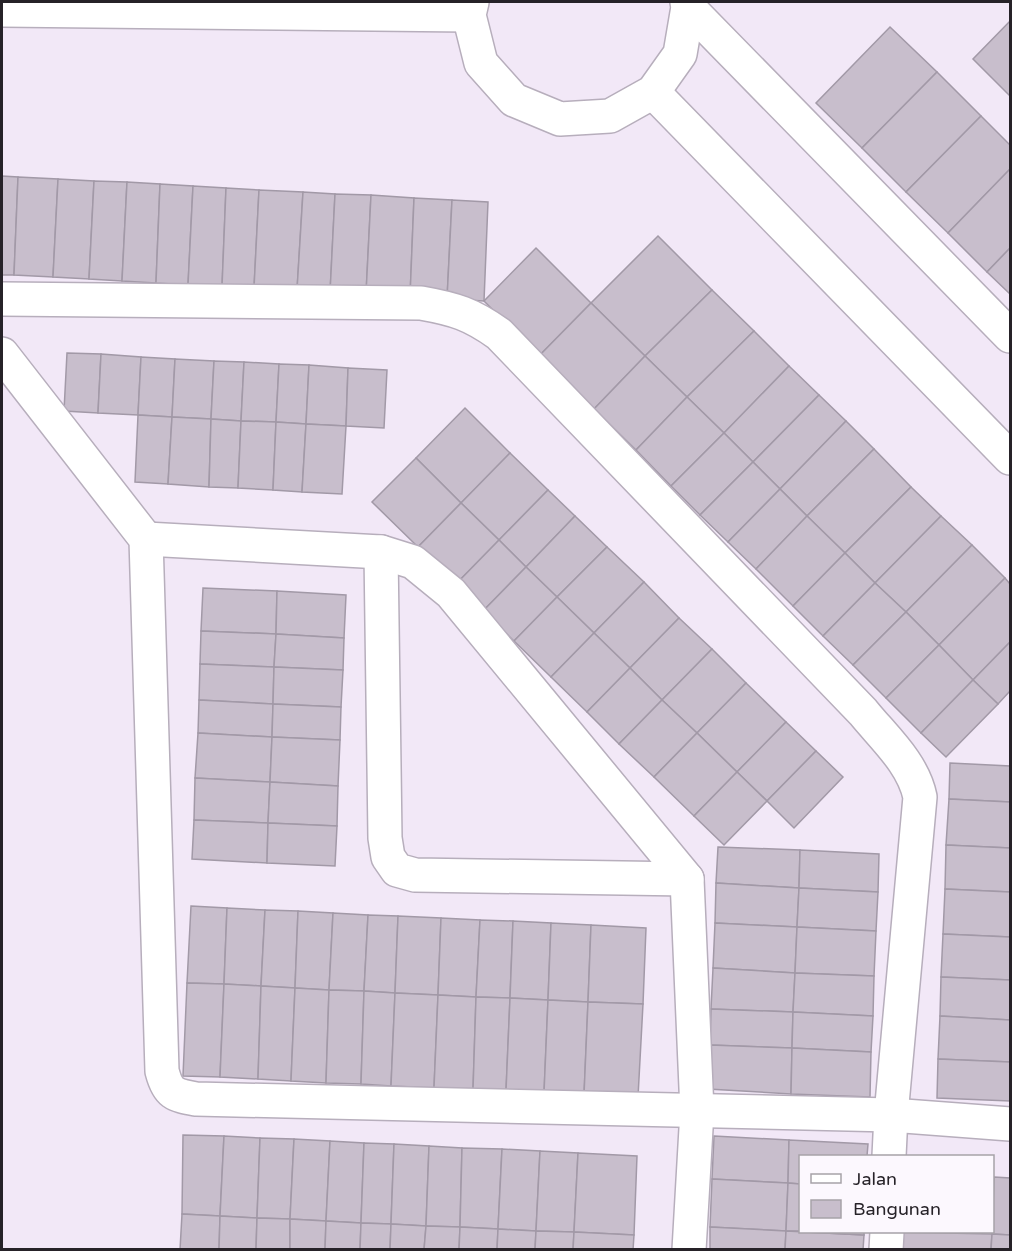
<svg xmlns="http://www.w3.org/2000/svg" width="1012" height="1251" font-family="'Varela Round',sans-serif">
<rect width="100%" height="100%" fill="#f2e8f7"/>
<g fill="#c8becc" stroke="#a299a7" stroke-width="1.5">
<path d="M 1010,21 L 1010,96 L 973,59 Z"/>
<path d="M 890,27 L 937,72 L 862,148 L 816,103 Z"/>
<path d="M 937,72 L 981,116 L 906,192 L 862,148 Z"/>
<path d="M 981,116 L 1010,145 L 1010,169 L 948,233 L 906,192 Z"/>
<path d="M 1010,169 L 1010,248 L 987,272 L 948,233 Z"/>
<path d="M 2,176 L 18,177 L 14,275 L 2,275 Z"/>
<path d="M 18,177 L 58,179 L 53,277 L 14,275 Z"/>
<path d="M 58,179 L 94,181 L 89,279 L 53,277 Z"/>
<path d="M 94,181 L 127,182 L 122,281 L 89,279 Z"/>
<path d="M 127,182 L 160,184 L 156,283 L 122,281 Z"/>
<path d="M 160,184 L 193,186 L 188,285 L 156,283 Z"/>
<path d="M 193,186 L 226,188 L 222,287 L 188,285 Z"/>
<path d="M 226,188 L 259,190 L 254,288 L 222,287 Z"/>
<path d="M 259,190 L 303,192 L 297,290 L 254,288 Z"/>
<path d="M 303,192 L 335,194 L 330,293 L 297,290 Z"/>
<path d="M 335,194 L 371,195 L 366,294 L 330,293 Z"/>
<path d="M 371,195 L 414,198 L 410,297 L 366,294 Z"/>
<path d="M 414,198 L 452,200 L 447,299 L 410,297 Z"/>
<path d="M 452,200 L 488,202 L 484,301 L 447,299 Z"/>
<path d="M 658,236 L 712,290 L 645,356 L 591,303 Z"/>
<path d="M 536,248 L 591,303 L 539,356 L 484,301 Z"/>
<path d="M 1010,248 L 1010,294 L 987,272 Z"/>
<path d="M 712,290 L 754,331 L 687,397 L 645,356 Z"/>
<path d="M 591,303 L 645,356 L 594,409 L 539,356 Z"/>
<path d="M 754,331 L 789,366 L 724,433 L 687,397 Z"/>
<path d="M 67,353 L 101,354 L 98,413 L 64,411 Z"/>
<path d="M 101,354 L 141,357 L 138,415 L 98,413 Z"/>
<path d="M 645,356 L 687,397 L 636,450 L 594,409 Z"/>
<path d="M 141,357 L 175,359 L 172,417 L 138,415 Z"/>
<path d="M 175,359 L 214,361 L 211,419 L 172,417 Z"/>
<path d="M 214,361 L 244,362 L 241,421 L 211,419 Z"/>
<path d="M 244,362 L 279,364 L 276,422 L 241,421 Z"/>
<path d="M 279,364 L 309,365 L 306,424 L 276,422 Z"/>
<path d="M 309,365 L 348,368 L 346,426 L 306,424 Z"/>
<path d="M 789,366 L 819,395 L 753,462 L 724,433 Z"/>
<path d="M 348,368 L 387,370 L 384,428 L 346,426 Z"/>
<path d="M 819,395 L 846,421 L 780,489 L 753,462 Z"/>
<path d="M 687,397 L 724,433 L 671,486 L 636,450 Z"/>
<path d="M 465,408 L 510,453 L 461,503 L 416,458 Z"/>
<path d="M 138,415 L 172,417 L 168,484 L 135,482 Z"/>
<path d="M 172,417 L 211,419 L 209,487 L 168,484 Z"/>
<path d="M 211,419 L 241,421 L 238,488 L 209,487 Z"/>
<path d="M 241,421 L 276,422 L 273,490 L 238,488 Z"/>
<path d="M 846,421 L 874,449 L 807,516 L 780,489 Z"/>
<path d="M 276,422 L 306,424 L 302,492 L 273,490 Z"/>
<path d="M 306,424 L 346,426 L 342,494 L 302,492 Z"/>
<path d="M 724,433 L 753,462 L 700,515 L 671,486 Z"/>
<path d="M 874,449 L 911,487 L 845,553 L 807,516 Z"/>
<path d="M 510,453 L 548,490 L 499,540 L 461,503 Z"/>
<path d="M 416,458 L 461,503 L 418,547 L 372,502 Z"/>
<path d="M 753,462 L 780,489 L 728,542 L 700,515 Z"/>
<path d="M 911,487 L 941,516 L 875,583 L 845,553 Z"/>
<path d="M 780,489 L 807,516 L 756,569 L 728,542 Z"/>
<path d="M 548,490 L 575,516 L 526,567 L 499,540 Z"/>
<path d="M 461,503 L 499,540 L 456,584 L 418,547 Z"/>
<path d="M 575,516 L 607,547 L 557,597 L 526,567 Z"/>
<path d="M 807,516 L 845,553 L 793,606 L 756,569 Z"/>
<path d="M 941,516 L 972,545 L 906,612 L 875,583 Z"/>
<path d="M 499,540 L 526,567 L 483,611 L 456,584 Z"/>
<path d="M 972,545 L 1005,578 L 939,645 L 906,612 Z"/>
<path d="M 607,547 L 644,582 L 594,633 L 557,597 Z"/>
<path d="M 845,553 L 875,583 L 823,636 L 793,606 Z"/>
<path d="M 526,567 L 557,597 L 514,641 L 483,611 Z"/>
<path d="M 1005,578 L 1010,584 L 1010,642 L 973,680 L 939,645 Z"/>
<path d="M 644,582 L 679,618 L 630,668 L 594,633 Z"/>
<path d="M 875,583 L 906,612 L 853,665 L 823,636 Z"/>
<path d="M 203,588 L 277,591 L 276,634 L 201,631 Z"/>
<path d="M 277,591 L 346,595 L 344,638 L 276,634 Z"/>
<path d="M 557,597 L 594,633 L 551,677 L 514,641 Z"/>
<path d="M 906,612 L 939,645 L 886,698 L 853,665 Z"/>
<path d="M 679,618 L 712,649 L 662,700 L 630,668 Z"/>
<path d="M 201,631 L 276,634 L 274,667 L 200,664 Z"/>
<path d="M 594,633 L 630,668 L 587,712 L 551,677 Z"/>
<path d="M 276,634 L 344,638 L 343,670 L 274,667 Z"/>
<path d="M 1010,642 L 1010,691 L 998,704 L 973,680 Z"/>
<path d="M 939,645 L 973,680 L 921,733 L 886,698 Z"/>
<path d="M 712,649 L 746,683 L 697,733 L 662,700 Z"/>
<path d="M 200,664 L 274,667 L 273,704 L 199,700 Z"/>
<path d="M 274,667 L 343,670 L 341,707 L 273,704 Z"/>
<path d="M 630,668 L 662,700 L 619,744 L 587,712 Z"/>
<path d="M 973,680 L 998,704 L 946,757 L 921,733 Z"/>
<path d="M 746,683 L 786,722 L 737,772 L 697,733 Z"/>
<path d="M 199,700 L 273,704 L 272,737 L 198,733 Z"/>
<path d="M 662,700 L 697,733 L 654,777 L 619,744 Z"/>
<path d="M 273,704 L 341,707 L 340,740 L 272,737 Z"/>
<path d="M 786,722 L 816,751 L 767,801 L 737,772 Z"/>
<path d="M 198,733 L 272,737 L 270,782 L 195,778 Z"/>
<path d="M 697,733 L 737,772 L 694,816 L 654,777 Z"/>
<path d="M 272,737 L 340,740 L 338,786 L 270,782 Z"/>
<path d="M 816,751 L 843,777 L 794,828 L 767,801 Z"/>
<path d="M 950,763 L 1010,766 L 1010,802 L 949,799 Z"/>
<path d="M 737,772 L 767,801 L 724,845 L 694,816 Z"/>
<path d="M 195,778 L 270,782 L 268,823 L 194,820 Z"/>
<path d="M 270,782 L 338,786 L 337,826 L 268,823 Z"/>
<path d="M 949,799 L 1010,802 L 1010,848 L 946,845 Z"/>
<path d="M 194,820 L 268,823 L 267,863 L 192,859 Z"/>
<path d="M 268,823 L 337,826 L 335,866 L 267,863 Z"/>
<path d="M 946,845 L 1010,848 L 1010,892 L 945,889 Z"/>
<path d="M 718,847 L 800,850 L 799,888 L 716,883 Z"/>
<path d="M 800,850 L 879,854 L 878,892 L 799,888 Z"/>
<path d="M 716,883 L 799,888 L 797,927 L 715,923 Z"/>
<path d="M 799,888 L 878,892 L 876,931 L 797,927 Z"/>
<path d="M 945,889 L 1010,892 L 1010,937 L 943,934 Z"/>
<path d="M 191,906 L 227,908 L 224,984 L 187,983 Z"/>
<path d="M 227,908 L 265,910 L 261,986 L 224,984 Z"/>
<path d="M 265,910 L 298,911 L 295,988 L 261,986 Z"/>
<path d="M 298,911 L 333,913 L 329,990 L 295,988 Z"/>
<path d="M 333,913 L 368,915 L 364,991 L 329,990 Z"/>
<path d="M 368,915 L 398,916 L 395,993 L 364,991 Z"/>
<path d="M 398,916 L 441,918 L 438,995 L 395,993 Z"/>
<path d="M 441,918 L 480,920 L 476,997 L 438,995 Z"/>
<path d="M 480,920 L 513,921 L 510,998 L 476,997 Z"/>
<path d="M 513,921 L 551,923 L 548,1000 L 510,998 Z"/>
<path d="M 551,923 L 591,925 L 588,1002 L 548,1000 Z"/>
<path d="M 715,923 L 797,927 L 795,973 L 713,968 Z"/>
<path d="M 591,925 L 646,928 L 643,1004 L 588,1002 Z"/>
<path d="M 797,927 L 876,931 L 874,976 L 795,973 Z"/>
<path d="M 943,934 L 1010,937 L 1010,980 L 941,977 Z"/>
<path d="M 713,968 L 795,973 L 793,1012 L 711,1009 Z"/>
<path d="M 795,973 L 874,976 L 873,1016 L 793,1012 Z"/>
<path d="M 941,977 L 1010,980 L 1010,1020 L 940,1016 Z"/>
<path d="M 187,983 L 224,984 L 220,1077 L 183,1076 Z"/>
<path d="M 224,984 L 261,986 L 258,1079 L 220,1077 Z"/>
<path d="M 261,986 L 295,988 L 291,1081 L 258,1079 Z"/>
<path d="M 295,988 L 329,990 L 326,1083 L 291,1081 Z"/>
<path d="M 329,990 L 364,991 L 361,1084 L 326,1083 Z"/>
<path d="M 364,991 L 395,993 L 391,1086 L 361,1084 Z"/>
<path d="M 395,993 L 438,995 L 434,1088 L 391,1086 Z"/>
<path d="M 438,995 L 476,997 L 473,1090 L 434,1088 Z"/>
<path d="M 476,997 L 510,998 L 506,1091 L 473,1090 Z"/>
<path d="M 510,998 L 548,1000 L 544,1093 L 506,1091 Z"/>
<path d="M 548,1000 L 588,1002 L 584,1095 L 544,1093 Z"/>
<path d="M 588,1002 L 643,1004 L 638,1097 L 584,1095 Z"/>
<path d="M 711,1009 L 793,1012 L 792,1048 L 710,1045 Z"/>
<path d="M 793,1012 L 873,1016 L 871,1052 L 792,1048 Z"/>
<path d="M 940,1016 L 1010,1020 L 1010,1062 L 938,1059 Z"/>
<path d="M 710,1045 L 792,1048 L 791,1094 L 708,1089 Z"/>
<path d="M 792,1048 L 871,1052 L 870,1097 L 791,1094 Z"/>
<path d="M 938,1059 L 1010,1062 L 1010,1101 L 937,1098 Z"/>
<path d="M 183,1135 L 224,1136 L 220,1216 L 182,1214 Z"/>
<path d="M 224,1136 L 260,1138 L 257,1218 L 220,1216 Z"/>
<path d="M 714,1136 L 789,1140 L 788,1183 L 712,1179 Z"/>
<path d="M 260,1138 L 294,1139 L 290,1219 L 257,1218 Z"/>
<path d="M 294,1139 L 330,1141 L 326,1221 L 290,1219 Z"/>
<path d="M 789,1140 L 868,1144 L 867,1156 L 800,1156 L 800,1184 L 788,1183 Z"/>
<path d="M 330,1141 L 364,1143 L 361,1223 L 326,1221 Z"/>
<path d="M 364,1143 L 394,1144 L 391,1224 L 361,1223 Z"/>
<path d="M 394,1144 L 429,1146 L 426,1226 L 391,1224 Z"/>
<path d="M 429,1146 L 462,1148 L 460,1227 L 426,1226 Z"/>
<path d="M 462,1148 L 502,1149 L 498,1229 L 460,1227 Z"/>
<path d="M 502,1149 L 540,1151 L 536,1231 L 498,1229 Z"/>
<path d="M 540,1151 L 578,1153 L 574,1232 L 536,1231 Z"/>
<path d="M 578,1153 L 637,1156 L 634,1235 L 574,1232 Z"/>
<path d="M 994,1177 L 1010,1178 L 1010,1235 L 992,1234 Z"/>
<path d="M 712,1179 L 788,1183 L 786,1231 L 710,1227 Z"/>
<path d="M 788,1183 L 800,1184 L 800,1231 L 786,1231 Z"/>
<path d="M 182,1214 L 220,1216 L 219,1250 L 180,1250 Z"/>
<path d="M 220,1216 L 257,1218 L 256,1250 L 219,1250 Z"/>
<path d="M 257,1218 L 290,1219 L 290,1250 L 256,1250 Z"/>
<path d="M 290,1219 L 326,1221 L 325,1250 L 290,1250 Z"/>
<path d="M 326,1221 L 361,1223 L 360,1250 L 325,1250 Z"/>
<path d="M 361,1223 L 391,1224 L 390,1250 L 360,1250 Z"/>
<path d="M 391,1224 L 426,1226 L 424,1250 L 390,1250 Z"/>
<path d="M 426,1226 L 460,1227 L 459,1250 L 424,1250 Z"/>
<path d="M 460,1227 L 498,1229 L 497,1250 L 459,1250 Z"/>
<path d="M 710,1227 L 786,1231 L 785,1250 L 710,1250 Z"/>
<path d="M 498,1229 L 536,1231 L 535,1250 L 497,1250 Z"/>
<path d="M 536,1231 L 574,1232 L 573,1250 L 535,1250 Z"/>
<path d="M 786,1231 L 864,1235 L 863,1250 L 785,1250 Z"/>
<path d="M 574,1232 L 634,1235 L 633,1250 L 573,1250 Z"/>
<path d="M 805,1232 L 864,1232 L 864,1235 Z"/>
<path d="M 898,1232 L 992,1234 L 991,1250 L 897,1250 Z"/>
<path d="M 992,1234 L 1010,1235 L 1010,1250 L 991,1250 Z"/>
</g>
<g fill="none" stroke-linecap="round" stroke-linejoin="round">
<g stroke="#b7aebc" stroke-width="36">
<g id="minor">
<path d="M 472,2 L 469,15 L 481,63 L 514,100 L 560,119 L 610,116 L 653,92 L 680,54 L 688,7 L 687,2"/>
<path d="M 688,7 L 1010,336"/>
<path d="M 2,10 L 469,15"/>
<path d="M 653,92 L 1010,458"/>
<path d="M 2,299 L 421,303 C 455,309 471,314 499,334 L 863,712 C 884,738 913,763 920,797 L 891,1115 L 889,1156"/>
<path d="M 2,354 L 146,539 L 162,1071 C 168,1094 174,1095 196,1099 L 891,1115 L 1010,1124"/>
<path d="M 146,539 L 381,552 L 413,562 L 451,593 L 687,879 L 697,1111 L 689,1250"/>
<path d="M 381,552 L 385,838 L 388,857 L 397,870 L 415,875 L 687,879"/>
<path d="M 886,1250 L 887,1232"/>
</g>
</g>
<use href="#minor" stroke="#fff" stroke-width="33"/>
</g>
<rect width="1012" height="1251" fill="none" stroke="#262228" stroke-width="6"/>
<rect x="799" y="1155" width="195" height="78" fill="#fcf8fe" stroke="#a6a2a8" stroke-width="1.5"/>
<rect x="811" y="1174" width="30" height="9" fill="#ffffff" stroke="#a6a2a8" stroke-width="1.5"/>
<text x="853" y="1185" font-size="18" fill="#262228">Jalan</text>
<rect x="811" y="1200" width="30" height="18" fill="#c8becc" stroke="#a6a2a8" stroke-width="1.5"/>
<text x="853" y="1215" font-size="18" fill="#262228">Bangunan</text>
</svg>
